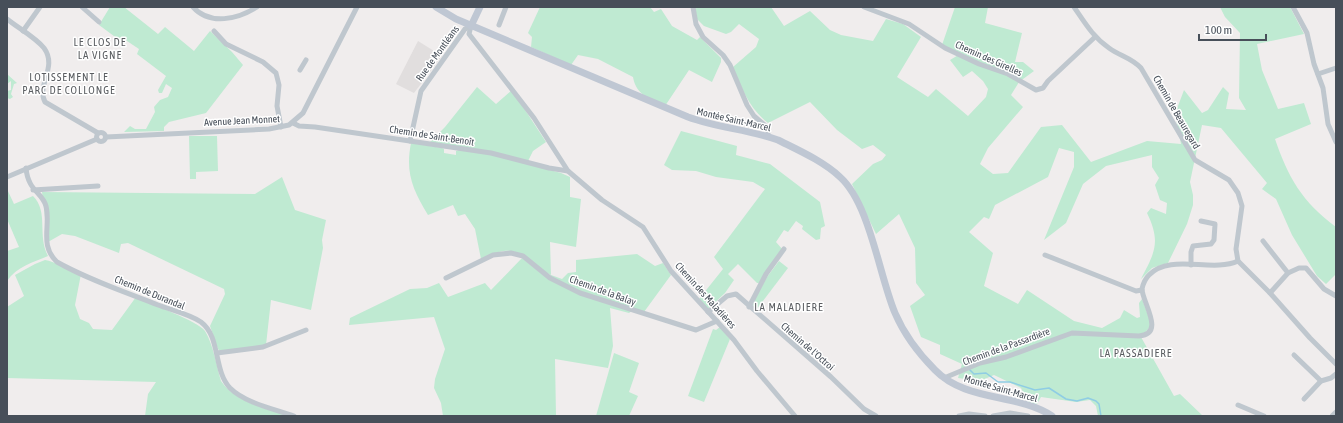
<svg xmlns="http://www.w3.org/2000/svg" width="1343" height="423" font-family="'Asap Condensed',sans-serif">
<rect width="100%" height="100%" fill="#f0eded"/>
<path fill="#e1dede" d="M 418,41 L 442,56 L 414,93 L 396,84 Z"/>
<g fill="#bfead2">
<path d="M 110,7 L 124,7 L 158,34 L 165,27 L 194,51 L 210,31 L 232,52 L 243,65 L 206,113 L 169,122 L 164,127 L 164,131 L 124,132 L 130,126 L 135,129 L 146,129 L 155,112 L 154,107 L 160,100 L 168,97 L 172,88 L 166,84 L 162,93 L 159,93 L 158,90 L 166,76 L 137,54 L 139,49 L 124,39 L 122,42 L 99,25 Z"/>
<path d="M 540,7 L 650,7 L 654,12 L 661,9 L 672,26 L 697,40 L 700,37 L 721,58 L 721,62 L 712,82 L 689,70 L 665,106 C 650,99 636,95 633,77 L 598,59 L 578,55 L 571,65 L 531,47 L 532,37 L 528,33 Z"/>
<path d="M 695,7 L 771,7 L 784,26 L 810,11 L 830,30 L 841,35 L 873,41 L 886,19 L 903,24 L 921,37 L 897,77 L 928,97 L 936,89 L 968,116 L 986,97 L 988,89 L 983,81 L 972,71 L 963,77 L 950,60 L 960,54 L 942,45 L 955,7 L 988,7 L 985,23 L 1022,33 L 1015,62 L 1023,62 L 1034,71 L 1019,82 L 1011,95 L 1023,107 L 988,148 L 980,164 L 993,174 L 1008,173 L 1041,127 L 1062,125 L 1091,162 L 1147,141 L 1181,144 L 1175,114 L 1184,90 L 1202,113 L 1208,110 L 1223,87 L 1229,93 L 1226,109 L 1246,110 L 1239,98 L 1240,33 L 1225,17 L 1220,7 L 1290,7 L 1304,34 L 1257,44 L 1262,70 L 1278,109 L 1304,103 L 1311,124 L 1275,139 C 1288,177 1302,202 1336,227 L 1336,274 L 1326,284 L 1317,276 L 1292,235 L 1276,199 L 1262,189 L 1267,183 L 1221,128 L 1202,125 L 1190,182 L 1193,195 L 1193,205 L 1187,224 L 1168,263 L 1152,268 L 1141,279 C 1155,252 1161,242 1147,213 L 1151,208 L 1166,214 L 1167,203 L 1160,200 L 1155,185 L 1159,178 L 1152,167 L 1152,155 L 1106,166 L 1083,184 L 1066,223 L 1044,240 L 1074,167 L 1074,152 L 1059,148 L 1048,177 L 995,205 L 989,219 L 984,217 L 969,232 L 993,253 L 984,286 L 1018,304 L 1027,290 L 1074,321 L 1102,328 L 1120,318 L 1124,310 L 1137,318 L 1140,317 L 1139,303 L 1142,299 L 1151,323 L 1150,327 L 1141,337 L 1174,396 L 1180,394 L 1203,416 L 1098,416 L 1096,406 L 1090,400 L 1076,402 L 1041,397 L 1037,404 L 1029,404 L 1021,388 L 994,375 L 980,381 L 958,378 L 962,364 L 940,354 L 940,345 L 921,337 L 910,306 L 925,295 L 916,283 L 915,248 L 899,214 L 876,234 L 852,184 L 873,164 L 882,160 L 886,155 L 873,145 L 862,149 L 837,130 L 810,102 L 768,123 C 749,108 742,89 733,67 L 756,47 L 759,39 L 739,24 L 731,32 L 726,34 L 704,26 L 697,19 Z"/>
<path d="M 7,74 L 17,83 L 14,84 L 11,94 L 13,97 L 10,99 L 7,98 L 7,91 L 11,90 L 11,81 L 7,84 Z"/>
<path d="M 477,87 L 496,104 L 512,90 L 546,142 L 533,151 L 528,161 L 430,142 L 445,127 Z"/>
<path d="M 681,131 L 737,146 L 736,155 L 770,164 L 820,202 L 825,226 L 821,228 L 820,239 L 816,240 L 802,229 L 803,226 L 796,221 L 788,232 L 784,230 L 776,242 L 783,250 L 760,283 L 757,283 L 738,264 L 728,274 L 734,280 L 725,293 L 709,308 L 707,308 L 699,299 L 723,269 L 714,257 L 765,189 L 753,182 L 716,177 L 696,171 L 672,170 L 664,165 Z"/>
<path d="M 189,136 L 217,136 L 218,171 L 196,172 L 196,179 L 190,179 Z"/>
<path d="M 411,143 L 442,148 L 444,149 L 444,153 L 456,155 L 456,151 L 459,150 L 485,153 L 561,173 L 570,177 L 570,197 L 581,199 L 576,247 L 550,242 L 551,275 L 562,279 L 568,273 L 576,272 L 576,260 L 637,254 L 655,266 L 663,263 L 671,275 L 644,312 L 635,309 L 629,313 L 610,308 L 613,346 L 608,368 L 555,359 L 556,416 L 443,416 L 441,403 L 434,388 L 435,379 L 445,349 L 434,317 L 349,325 L 350,318 L 410,289 L 427,288 L 439,283 L 448,297 L 485,283 L 491,290 L 522,258 L 551,281 L 551,275 C 520,260 522,239 481,259 L 475,229 L 465,214 L 458,216 L 453,205 L 428,215 C 413,190 405,173 411,143 Z"/>
<path d="M 282,177 L 295,210 L 326,220 L 322,240 L 323,248 L 311,310 L 271,300 L 266,345 L 220,351 L 218,349 L 210,326 L 225,294 L 224,289 L 128,243 L 121,244 L 119,253 L 75,236 L 62,234 L 48,242 L 42,192 L 255,194 Z"/>
<path d="M 7,189 L 14,204 L 33,196 C 49,212 37,235 48,256 C 34,262 16,267 7,281 L 7,251 L 19,247 L 7,219 Z"/>
<path d="M 45,260 C 54,261 71,271 81,274 L 75,305 L 80,319 L 89,323 L 93,329 L 112,330 L 136,297 C 150,304 198,321 205,331 C 214,346 216,365 221,381 C 235,402 265,408 288,416 L 145,416 L 148,394 L 156,382 L 7,378 L 7,307 L 24,296 L 15,275 L 35,264 Z"/>
<path d="M 779,261 L 788,268 L 756,310 L 752,304 L 767,277 Z"/>
<path d="M 720,327 L 730,339 L 704,402 L 688,396 L 713,329 L 716,330 Z"/>
<path d="M 614,353 L 639,363 L 629,392 L 638,396 L 629,416 L 596,416 Z"/>
</g>
<g fill="none" stroke-linecap="round" stroke-linejoin="round">
<path stroke="#8fcde4" stroke-width="1.5" d="M 969,369 L 974,374 L 986,373 L 998,382 L 1010,382 L 1035,390 L 1049,388 L 1066,399 L 1077,401 L 1088,398 L 1096,401 L 1099,404 L 1101,416"/>
<g stroke="#bfc7ce" stroke-width="5">
<path d="M 82,7 L 99,22"/>
<path d="M 193,7 C 210,26 238,19 257,7"/>
<path d="M 693,7 L 696,24 L 703,37 L 723,55 L 730,65 L 747,105 L 754,116 L 768,128 L 768,136"/>
<path d="M 864,7 L 909,24 L 945,48 L 979,64 L 1008,74 L 1036,90 L 1043,88 L 1048,81 L 1095,37"/>
<path d="M 1074,7 C 1085,23 1093,37 1109,48 C 1120,56 1132,58 1141,68 L 1195,160 L 1229,180 L 1238,193 L 1242,206 L 1236,249 L 1238,261 L 1270,293 L 1310,338 L 1336,364"/>
<path d="M 1293,7 L 1307,33 L 1314,64 L 1323,88 L 1328,124 L 1336,142"/>
<path d="M 7,19 C 18,28 35,37 44,48 C 58,67 36,85 45,102 L 98,133"/>
<path d="M 499,25 L 506,7"/>
<path d="M 471,26 L 469,34 L 534,118 L 568,171 L 602,200 L 643,227 L 671,271 L 734,340 L 757,371 L 795,416"/>
<path d="M 23,31 L 40,7"/>
<path d="M 214,31 L 226,44 L 263,62 L 276,73 L 279,85 L 277,106 L 281,127"/>
<path d="M 300,70 L 306,60"/>
<path d="M 1318,74 L 1336,68"/>
<path d="M 293,123 L 299,126 L 315,127 L 491,153 L 549,168 L 568,171"/>
<circle cx="101" cy="137" r="4.5"/>
<path d="M 106,137 L 269,129 L 289,125 L 303,113 L 357,7"/>
<path d="M 410,141 L 421,91 L 465,29 L 471,26"/>
<path d="M 26,168 C 28,191 42,192 46,206 C 51,226 39,245 57,262 C 89,280 125,292 158,305 C 171,310 189,314 201,322 C 221,337 213,370 230,388 C 245,403 274,409 294,416"/>
<path d="M 7,177 L 97,139"/>
<path d="M 33,190 L 98,186"/>
<path d="M 1263,241 L 1288,273 L 1270,293"/>
<path d="M 1045,255 L 1136,291 L 1142,290"/>
<path d="M 1191,265 L 1191,252 L 1193,246 L 1211,244 L 1214,240 L 1215,224 L 1201,221"/>
<path d="M 1288,273 L 1299,268 L 1306,268 L 1324,289 L 1336,296"/>
<path d="M 446,278 L 493,255 L 511,253 L 523,256 L 550,278 L 580,293 L 696,330 L 717,321"/>
<path d="M 749,307 L 766,274 L 784,249"/>
<path d="M 708,312 L 727,296 L 736,294 L 831,377 L 864,409 L 876,416"/>
<path d="M 217,353 L 263,347 L 306,330"/>
<path d="M 1294,355 L 1321,381"/>
<path d="M 944,378 L 980,363 L 1006,357 L 1072,333 L 1139,336 C 1166,334 1142,302 1142,289 C 1143,284 1145,279 1149,275 C 1170,253 1212,273 1238,261"/>
<path d="M 1304,399 L 1321,381 L 1331,378 L 1336,374"/>
<path d="M 1238,405 L 1264,416"/>
<path d="M 959,416 L 969,414 L 985,416"/>
<path d="M 993,416 L 1010,413 L 1028,416"/>
<path d="M 1332,416 L 1336,412"/>
</g>
<g stroke="#bfc7d3" stroke-width="7">
<path d="M 436,7 L 456,19 L 688,117 C 717,128 748,129 778,140 C 798,150 823,161 840,177 C 870,204 879,275 895,313 C 904,334 919,354 935,370 C 966,402 1017,393 1052,416"/>
<path d="M 471,26 L 480,7"/>
</g>
</g>
<g text-anchor="middle" stroke-width="3" stroke-linejoin="round" paint-order="stroke">
<g font-size="10" fill="#474f59" stroke="#fff">
<text transform="translate(437 53) rotate(-54)" y="4">Rue de Montléans</text>
<text transform="translate(989 58) rotate(24)" y="4">Chemin des Girelles</text>
<text transform="translate(1177 112) rotate(60)" y="4">Chemin de Beauregard</text>
<text transform="translate(734 119) rotate(13)" y="4">Montée Saint-Marcel</text>
<text transform="translate(242 120) rotate(-3)" y="4">Avenue Jean Monnet</text>
<text transform="translate(432 135) rotate(9)" y="4">Chemin de Saint-Benoît</text>
<text transform="translate(603 290) rotate(20)" y="4">Chemin de la Balay</text>
<text transform="translate(150 292) rotate(22)" y="4">Chemin de Durandal</text>
<text transform="translate(706 295) rotate(48)" y="4">Chemin des Maladières</text>
<text transform="translate(808 346) rotate(41)" y="4">Chemin de l'Octroi</text>
<text transform="translate(1006 346) rotate(-20)" y="4">Chemin de la Passardière</text>
<text transform="translate(1001 388) rotate(16)" y="4">Montée Saint-Marcel</text>
</g>
<g font-size="11" letter-spacing="1" fill="#5a5d61" stroke="#fff">
<text x="100" y="46">LE CLOS DE<tspan x="100" dy="13">LA VIGNE</tspan></text>
<text x="69" y="81">LOTISSEMENT LE<tspan x="69" dy="13">PARC DE COLLONGE</tspan></text>
<text x="789" y="311">LA MALADIERE</text>
<text x="1136" y="357">LA PASSADIERE</text>
</g>
</g>
<rect width="1343" height="423" fill="none" stroke="#474f59" stroke-width="16"/>
<path d="M1199 34v6h67v-6" fill="none" stroke="#474f59" stroke-width="2"/>
<text x="1205" y="34" font-size="12" fill="#474f59" stroke="#ffffff" stroke-width="3" paint-order="stroke">100 m</text>
</svg>
